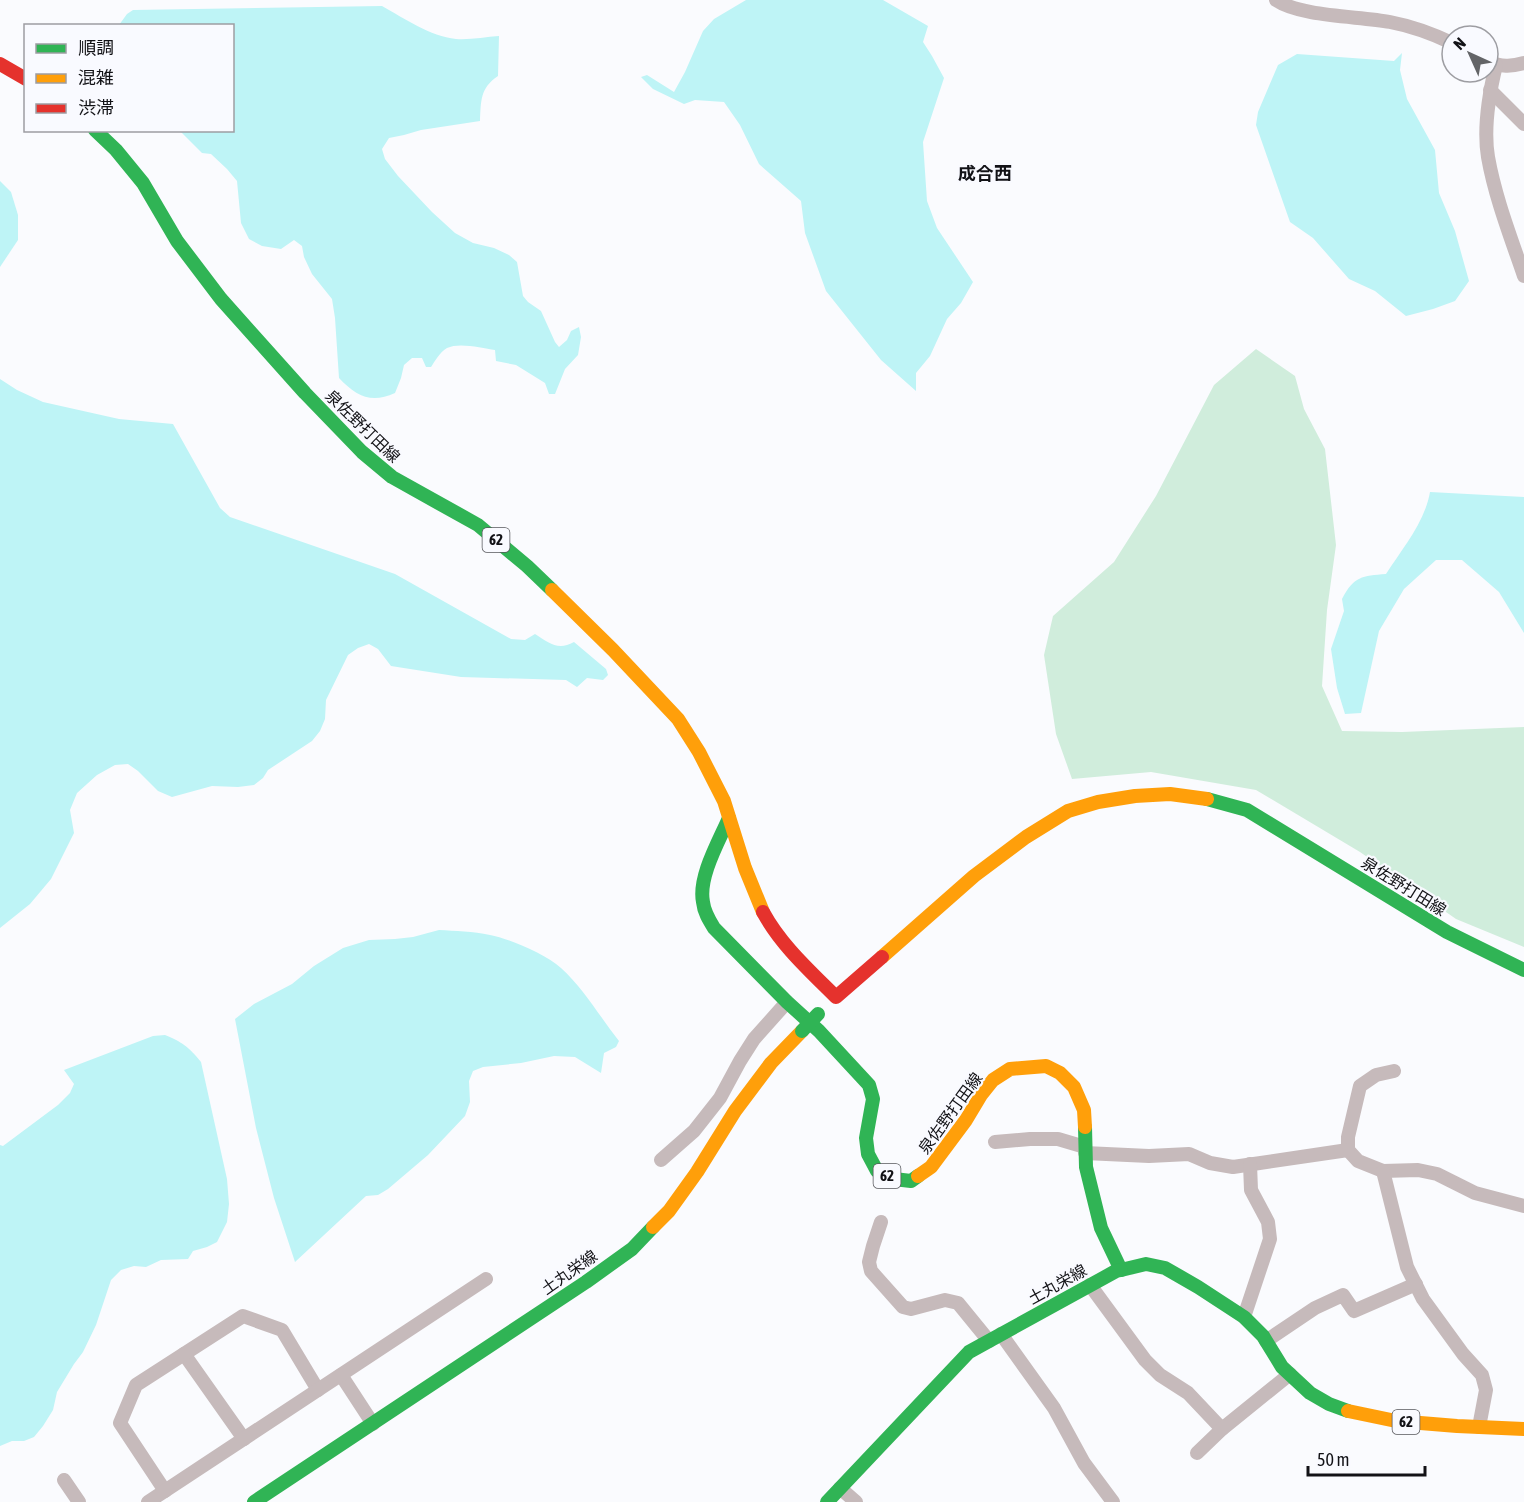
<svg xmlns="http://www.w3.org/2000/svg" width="1524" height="1502" font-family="'Asap Condensed','Noto Sans JP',sans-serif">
<rect width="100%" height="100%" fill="#fafbfe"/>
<path fill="#d0eddc" d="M 1256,349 L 1295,376 L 1304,409 L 1325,449 L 1336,545 L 1327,610 L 1322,686 L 1342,731 L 1402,732 L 1524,727 L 1524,947 L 1456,919 L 1360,852 L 1256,790 L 1151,772 L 1072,779 L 1056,734 L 1044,655 L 1053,616 L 1114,562 L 1156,496 L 1214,385 Z"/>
<g fill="#bef4f6">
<path d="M 746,0 L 883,0 L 928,26 L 923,42 L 932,56 L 944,78 L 923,142 L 927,201 L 937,228 L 973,282 L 961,303 L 947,319 L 930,356 L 916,373 L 916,391 L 881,360 L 826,291 L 805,233 L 801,201 L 759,164 L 740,125 L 724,102 L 695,100 L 684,104 L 653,89 L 641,77 L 647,75 L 674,92 L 685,72 L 703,31 L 714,19 Z"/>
<path d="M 382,6 C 405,19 430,36 456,39 C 470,40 485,37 499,36 L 498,76 C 480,88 481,101 480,121 L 421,130 L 404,135 L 389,138 L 382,149 L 385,159 L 398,176 L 432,212 L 455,233 L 473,243 L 494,248 L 509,255 L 517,262 L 523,296 L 528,302 L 541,311 L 555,342 L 559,347 L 567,340 L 571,331 L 579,327 L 581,337 L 578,355 L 565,369 L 555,394 L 549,394 L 545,383 L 516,365 L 496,361 L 495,350 C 482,348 459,342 447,348 C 440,352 435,361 431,367 L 426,367 L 422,358 L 412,358 L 404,365 L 401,378 L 395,393 C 371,404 356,396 339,378 L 335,318 L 332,299 L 312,274 L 304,257 L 302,246 L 294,240 L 281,249 L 262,246 L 249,239 L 241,223 L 237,181 L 227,169 L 211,154 L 202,153 L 180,131 L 232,130 L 232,26 L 119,25 L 127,14 L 133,10 Z"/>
<path d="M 1402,53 L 1400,70 L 1407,99 L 1435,150 L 1439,193 L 1455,231 L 1469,281 L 1455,301 L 1433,309 L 1406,316 L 1375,291 L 1349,279 L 1313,238 L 1290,222 L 1256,125 L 1258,112 L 1278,65 L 1297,54 L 1394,61 Z"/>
<path d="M 0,181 L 11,192 L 18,215 L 18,240 L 0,267 Z"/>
<path d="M 0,379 L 17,390 L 43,402 L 119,419 L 173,424 L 220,508 L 230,517 L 395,574 L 511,639 L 525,640 L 535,634 C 549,643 558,651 574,642 L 606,669 L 608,675 L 603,680 L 587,678 L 577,687 L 566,680 L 461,677 L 391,666 L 378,649 L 369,644 L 358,648 L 348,655 L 326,700 L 325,719 L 320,731 L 312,741 L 268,770 L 263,778 L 254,785 L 238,787 L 212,786 L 172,797 L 158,791 L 138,771 L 128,764 L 115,765 L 97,775 L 77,793 L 70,810 L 74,833 L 51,879 L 30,904 L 0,928 Z"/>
<path d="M 1430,492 L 1524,497 L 1524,633 L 1499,592 L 1462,560 L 1436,560 L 1404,589 L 1379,631 L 1361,713 L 1345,714 L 1337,688 L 1331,649 L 1344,611 L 1342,599 C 1354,576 1362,576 1386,574 C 1402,549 1425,522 1430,492 Z"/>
<path d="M 439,930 C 455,931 473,931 490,935 C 510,939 545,954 561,968 C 584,989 600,1017 619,1041 L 616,1047 L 604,1053 L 601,1073 L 575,1057 L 554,1056 L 521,1063 L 483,1067 L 473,1071 L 469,1081 L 470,1102 L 465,1116 L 428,1155 L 388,1189 L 378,1195 L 366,1196 L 295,1262 L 274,1198 L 256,1128 L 235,1019 L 254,1004 L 292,984 L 314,966 L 343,948 L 369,940 L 395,939 L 413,937 Z"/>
<path d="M 165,1035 C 182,1042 189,1047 201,1062 L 227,1179 L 229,1204 L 227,1222 L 217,1242 L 207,1247 L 193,1251 L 188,1259 L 161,1260 L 146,1267 L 134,1266 L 121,1270 L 111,1280 L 96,1325 L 83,1352 L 74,1364 L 57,1392 L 53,1410 L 43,1426 L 34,1437 L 24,1441 L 12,1441 L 0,1446 L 0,1145 L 3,1146 L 58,1105 L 70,1093 L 74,1084 L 64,1070 L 153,1036 Z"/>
</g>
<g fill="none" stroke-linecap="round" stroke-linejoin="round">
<g stroke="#c6babb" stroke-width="14">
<path d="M 1276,0 C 1301,17 1359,16 1390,22 C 1411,26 1433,34 1452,43"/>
<path d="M 1488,61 C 1501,67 1511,67 1524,63"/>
<path d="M 1496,65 C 1489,94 1483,127 1488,157 C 1495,197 1511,238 1524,276"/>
<path d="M 1490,90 L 1524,124"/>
<path d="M 1394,1071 L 1376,1075 L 1360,1086 L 1348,1137 L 1348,1150 L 1358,1161 L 1383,1171 L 1418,1170 L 1437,1174 L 1475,1193 L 1524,1206"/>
<path d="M 995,1142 L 1030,1139 L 1058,1139 L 1085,1147"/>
<path d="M 1085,1153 L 1149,1156 L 1189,1154 L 1210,1163 L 1233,1167 L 1348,1150"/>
<path d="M 661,1160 L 694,1131 L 720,1098 L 740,1061 L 754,1039 L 787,1002"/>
<path d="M 1383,1171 L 1407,1267 L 1423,1299 L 1463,1354 L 1482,1375 L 1486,1390 L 1479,1427"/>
<path d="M 881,1222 L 873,1246 L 869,1262 L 871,1271 L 903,1307 L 911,1309 L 945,1300 L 958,1303 L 989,1341"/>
<path d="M 1090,1285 L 1145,1360 L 1160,1375 L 1188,1393 L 1222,1429"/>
<path d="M 1244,1317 L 1270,1239 L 1268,1222 L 1251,1190 L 1250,1164"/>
<path d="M 1001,1334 L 1054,1408 L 1084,1463 L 1113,1502"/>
<path d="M 1266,1341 L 1315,1308 L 1343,1295 L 1354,1311 L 1416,1284"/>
<path d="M 184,1354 L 244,1439"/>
<path d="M 341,1375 L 373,1424"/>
<path d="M 1197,1453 L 1222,1429 L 1290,1374"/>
<path d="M 64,1480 L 79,1502"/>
<path d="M 840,1488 L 856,1502"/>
<path d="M 165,1491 L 120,1423 L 136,1385 L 243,1316 L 282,1330 L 318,1390"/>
<path d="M 148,1502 L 486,1279"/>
</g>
<g stroke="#30b455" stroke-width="14">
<path d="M 95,130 L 116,150 L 143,183 L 177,241 L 221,299 L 305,393 L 362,452 L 392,477 L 478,525 L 527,566 L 552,590"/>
<path d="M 1207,799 L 1247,810 L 1447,932 L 1524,970"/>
<path d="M 729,818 C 719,841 698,877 703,902 C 704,912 709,920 714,928 L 787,1002 L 819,1031 L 869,1085 L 873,1099 L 866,1138 L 868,1154 L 877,1171 L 894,1179 L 911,1181 L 918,1176"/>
<path d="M 1085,1127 L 1086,1167 L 1101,1228 L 1121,1270 L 1146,1264 L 1165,1268 L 1198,1287 L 1244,1317 L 1263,1336 L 1282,1367 L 1310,1393 L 1329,1404 L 1348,1411"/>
<path d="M 254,1502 L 586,1282 L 632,1249 L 653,1227"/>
<path d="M 827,1502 L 969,1352 L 1116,1271 L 1121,1270"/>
</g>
<g stroke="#ff9f0a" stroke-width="14">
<path d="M 552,590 L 613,650 L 678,719 L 699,752 L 724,801 L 745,868 L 763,912"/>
<path d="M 882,957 L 974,876 L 1026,837 L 1068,811 L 1098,802 L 1135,796 L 1170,794 L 1207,799"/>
<path d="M 918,1176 L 931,1167 L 966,1120 L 981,1095 L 993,1080 L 1010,1069 L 1046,1066 L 1060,1073 L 1074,1087 L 1084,1110 L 1085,1127"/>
<path d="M 653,1227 L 669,1211 L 697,1172 L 735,1111 L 771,1063 L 802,1031"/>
<path d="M 1348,1411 L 1396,1421 L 1457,1426 L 1524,1429"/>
</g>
<g stroke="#e5322d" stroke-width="14">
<path d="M 0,64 L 26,79"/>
<path d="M 763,912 C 781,945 809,970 836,997 L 882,957"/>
</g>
<path stroke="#30b455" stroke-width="14" d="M 802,1031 L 818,1014"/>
</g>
<g text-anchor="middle" stroke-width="4.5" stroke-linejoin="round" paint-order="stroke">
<g fill="#f9faff" stroke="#57585c" stroke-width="1.5">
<rect x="482.5" y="528" width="27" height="24" rx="4.5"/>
<rect x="873.5" y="1164" width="27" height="24" rx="4.5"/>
<rect x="1392.5" y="1410" width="27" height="24" rx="4.5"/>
</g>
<g font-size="15" font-weight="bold" fill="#121216">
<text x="496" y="545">62</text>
<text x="887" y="1181">62</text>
<text x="1406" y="1427">62</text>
</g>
<g font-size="16" fill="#121216" stroke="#f9faff">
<text transform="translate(363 426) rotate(44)" y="6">泉佐野打田線</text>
<text transform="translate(1404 886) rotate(32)" y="6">泉佐野打田線</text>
<text transform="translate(950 1113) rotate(-54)" y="6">泉佐野打田線</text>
<text transform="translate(569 1272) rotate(-35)" y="6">土丸栄線</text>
<text transform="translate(1057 1284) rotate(-29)" y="6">土丸栄線</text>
</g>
<g font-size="18" font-weight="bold" fill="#121216" stroke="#f9faff">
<text x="985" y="180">成合西</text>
</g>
</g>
<rect x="24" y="24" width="210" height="108" fill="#f9faff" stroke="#9d9da2" stroke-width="1.5"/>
<rect x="36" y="44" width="30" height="9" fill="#30b455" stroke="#9d9da2" stroke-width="1.5"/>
<text x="78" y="54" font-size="18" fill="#121216">順調</text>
<rect x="36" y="74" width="30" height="9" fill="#ff9f0a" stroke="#9d9da2" stroke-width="1.5"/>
<text x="78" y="84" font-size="18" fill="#121216">混雑</text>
<rect x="36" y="104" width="30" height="9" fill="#e5322d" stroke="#9d9da2" stroke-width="1.5"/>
<text x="78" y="114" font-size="18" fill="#121216">渋滞</text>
<g transform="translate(1470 54) rotate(315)"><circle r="28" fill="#f9faff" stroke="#9d9da2" stroke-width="1.5"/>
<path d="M0-4.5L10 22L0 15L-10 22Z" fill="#636467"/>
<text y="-9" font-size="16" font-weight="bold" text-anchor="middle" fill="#121216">N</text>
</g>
<path d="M1308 1466v9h117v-9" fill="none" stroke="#121216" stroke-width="3"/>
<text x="1317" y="1466" font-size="18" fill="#121216" stroke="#f9faff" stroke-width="4.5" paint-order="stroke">50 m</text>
</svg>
